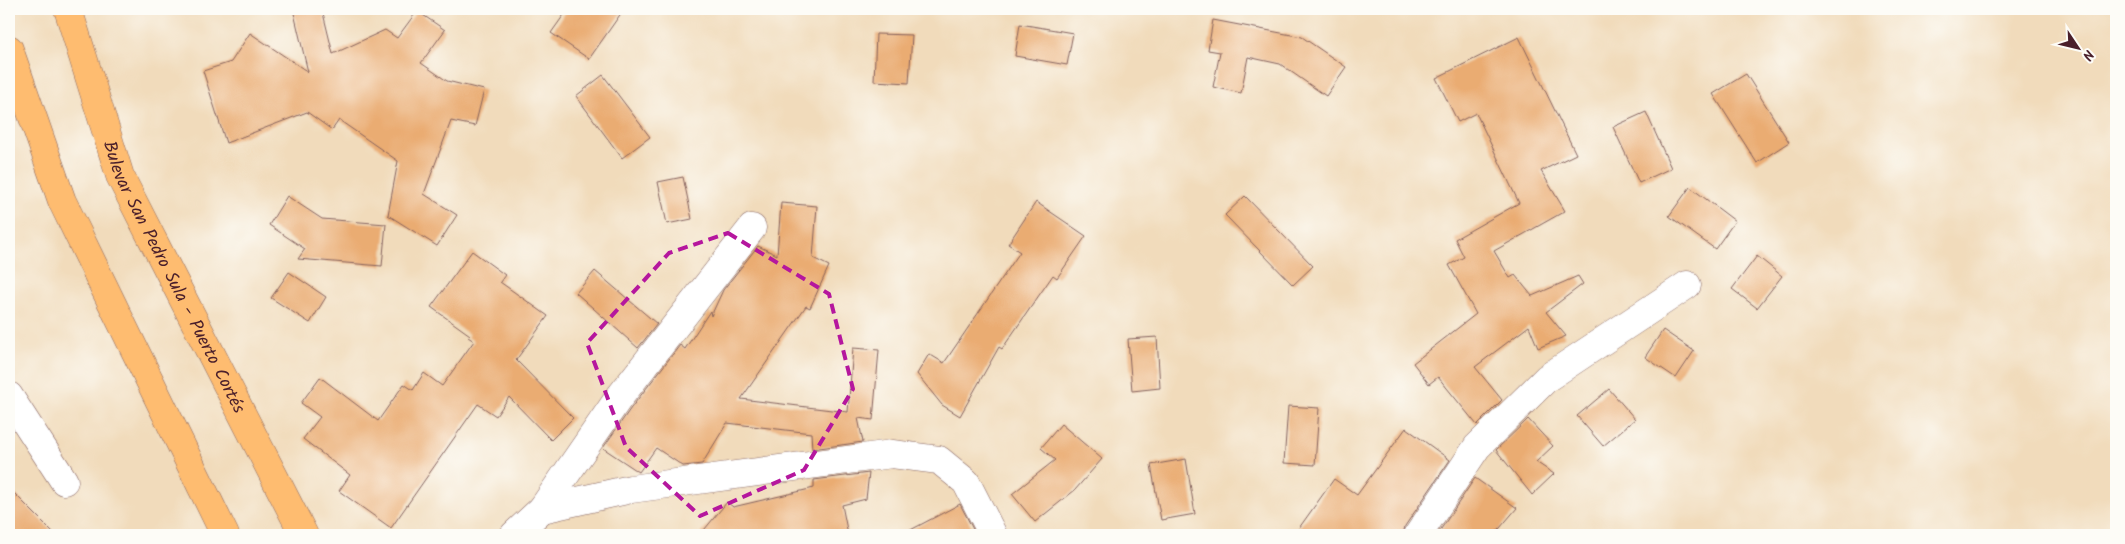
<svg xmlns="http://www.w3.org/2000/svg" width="2125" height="544" font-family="Kalam,sans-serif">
<rect width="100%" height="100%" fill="#fdfcf7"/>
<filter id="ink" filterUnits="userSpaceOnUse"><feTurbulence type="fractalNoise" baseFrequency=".02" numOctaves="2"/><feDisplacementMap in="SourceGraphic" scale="10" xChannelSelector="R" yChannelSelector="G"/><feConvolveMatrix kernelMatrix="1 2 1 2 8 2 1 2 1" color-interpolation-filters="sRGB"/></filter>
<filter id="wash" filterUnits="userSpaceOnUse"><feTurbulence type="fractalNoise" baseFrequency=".0096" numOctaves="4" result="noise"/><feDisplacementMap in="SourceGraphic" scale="20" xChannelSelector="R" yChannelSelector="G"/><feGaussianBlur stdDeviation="1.12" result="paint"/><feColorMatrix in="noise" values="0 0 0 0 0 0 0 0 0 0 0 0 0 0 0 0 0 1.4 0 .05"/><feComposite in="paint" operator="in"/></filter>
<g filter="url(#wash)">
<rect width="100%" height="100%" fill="#f1dbbb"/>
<g id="blocks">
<g fill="#eaac72">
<path d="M 293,9 L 322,9 L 333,54 L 385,30 L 397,38 L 417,11 L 445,30 L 421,63 L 447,81 L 484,90 L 475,126 L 451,121 L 424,194 L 457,215 L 437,246 L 388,215 L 398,161 L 339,120 L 332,130 L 307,112 L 226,143 L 203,71 L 231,62 L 250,33 L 308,72 Z"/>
<path d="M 568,9 L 624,9 L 589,59 L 551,33 Z"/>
<path d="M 1213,20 L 1302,37 L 1346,67 L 1326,96 L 1280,64 L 1248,57 L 1241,93 L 1213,87 L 1220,52 L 1208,50 Z"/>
<path d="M 1020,24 L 1073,33 L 1067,65 L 1015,56 Z"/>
<path d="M 876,34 L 912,35 L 909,83 L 874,81 Z"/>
<path d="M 1519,37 L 1576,154 L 1541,171 L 1565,211 L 1494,251 L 1510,278 L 1515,275 L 1532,296 L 1578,276 L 1583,284 L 1546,312 L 1566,336 L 1538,348 L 1529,326 L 1475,367 L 1502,400 L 1477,425 L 1438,377 L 1429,384 L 1413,363 L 1476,314 L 1449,265 L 1464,257 L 1455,239 L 1519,203 L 1476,113 L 1458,122 L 1436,78 Z"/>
<path d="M 1746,74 L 1789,142 L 1757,163 L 1713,94 Z"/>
<path d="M 603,75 L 650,137 L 622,158 L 576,96 Z"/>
<path d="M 1646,112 L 1671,168 L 1639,183 L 1613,127 Z"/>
<path d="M 683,177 L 692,219 L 667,224 L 658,182 Z"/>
<path d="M 1690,187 L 1735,221 L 1715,249 L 1669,216 Z"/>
<path d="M 287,196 L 322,219 L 386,224 L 382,266 L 298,259 L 305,249 L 269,225 Z"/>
<path d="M 1245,196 L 1313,266 L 1293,285 L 1225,215 Z"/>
<path d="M 1036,202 L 1086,236 L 1057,278 L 1053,275 L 1002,349 L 999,347 L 960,416 L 942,405 L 917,374 L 929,354 L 944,363 L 1020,252 L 1008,244 Z"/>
<path d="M 781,203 L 817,206 L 813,258 L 829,266 L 810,308 L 806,306 L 741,399 L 848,412 L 853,348 L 879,350 L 873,420 L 858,418 L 863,442 L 812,449 L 811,433 L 727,423 L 702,464 L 683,466 L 656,448 L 639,472 L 603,448 L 631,408 L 680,345 L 685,349 L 710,311 L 711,316 L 723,290 L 758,246 L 777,255 Z"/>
<path d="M 472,251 L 505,275 L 500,282 L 548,316 L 516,360 L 573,418 L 551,440 L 509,397 L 496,416 L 478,404 L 391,528 L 339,491 L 350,475 L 303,439 L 320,417 L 301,403 L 320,377 L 378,421 L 404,384 L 413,390 L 424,373 L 442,386 L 474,341 L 468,337 L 470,335 L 431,307 Z"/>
<path d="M 1757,256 L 1782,276 L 1757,308 L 1732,289 Z"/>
<path d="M 595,271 L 657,324 L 638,348 L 576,293 Z"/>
<path d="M 289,272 L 326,297 L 310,323 L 271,298 Z"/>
<path d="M 1663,330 L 1694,351 L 1676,378 L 1645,357 Z"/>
<path d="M 1157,337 L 1160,388 L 1132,391 L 1128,339 Z"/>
<path d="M 1609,389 L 1635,419 L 1603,446 L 1577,416 Z"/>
<path d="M 1288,406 L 1319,408 L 1315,465 L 1284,463 Z"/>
<path d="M 1528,419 L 1553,446 L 1536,462 L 1554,474 L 1532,495 L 1496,450 Z"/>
<path d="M 1061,424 L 1102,459 L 1075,490 L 1035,522 L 1012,494 L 1055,460 L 1041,448 Z"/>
<path d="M 1406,428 L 1450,460 L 1405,526 L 1403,535 L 1294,535 L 1334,479 L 1357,495 Z"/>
<path d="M 1186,459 L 1195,514 L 1161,520 L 1151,465 Z"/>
<path d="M 869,473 L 866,499 L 842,505 L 848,535 L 700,535 L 727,502 L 733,507 L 814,488 L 814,480 Z"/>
<path d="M 1475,478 L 1517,508 L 1494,535 L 1437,535 Z"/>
<path d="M 9,488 L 56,535 L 9,535 Z"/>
<path d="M 960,504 L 976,535 L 901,535 Z"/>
</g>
</g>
</g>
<g filter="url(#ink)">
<use href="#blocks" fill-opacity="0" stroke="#84615d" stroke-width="1"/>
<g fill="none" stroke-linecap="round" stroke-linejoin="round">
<g stroke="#84615d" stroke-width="29">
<g id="minor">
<path d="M 9,396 L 64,481"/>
<path d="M 542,509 L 631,489 L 892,454 L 939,460 L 966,482 L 993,535"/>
<path d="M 514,535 L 542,509 L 618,399 L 752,228"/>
<path d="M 1418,535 L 1477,447 L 1547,378 L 1687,285"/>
</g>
</g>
<g stroke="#84615d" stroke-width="29">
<g id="trunk">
<path id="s1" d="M 68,9 L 120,176 L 304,535"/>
<path d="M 9,49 L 62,201 L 225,535"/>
</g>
</g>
<use href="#minor" stroke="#fff" stroke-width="28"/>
<use href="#trunk" stroke="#febc70" stroke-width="28"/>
</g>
</g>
<path fill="none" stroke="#b5179e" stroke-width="4" stroke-dasharray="10 6" stroke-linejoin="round" d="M 728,233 L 829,294 L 853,389 L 804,470 L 700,516 L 626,447 L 587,343 L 669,253 Z"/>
<g text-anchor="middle" stroke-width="4" stroke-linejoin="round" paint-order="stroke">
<g font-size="18" fill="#4a1f2b" stroke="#fdfcf7">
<text dy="6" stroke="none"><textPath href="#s1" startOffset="289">Bulevar San Pedro Sula - Puerto Cortés</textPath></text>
</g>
</g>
<rect width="2125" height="544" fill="none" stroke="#fdfcf7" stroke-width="30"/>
<g transform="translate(2078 48) rotate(125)" stroke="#fdfcf7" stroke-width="4" paint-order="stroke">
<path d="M0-4L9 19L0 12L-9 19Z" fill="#4a1f2b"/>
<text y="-8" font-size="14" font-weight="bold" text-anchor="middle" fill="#4a1f2b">N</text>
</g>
</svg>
